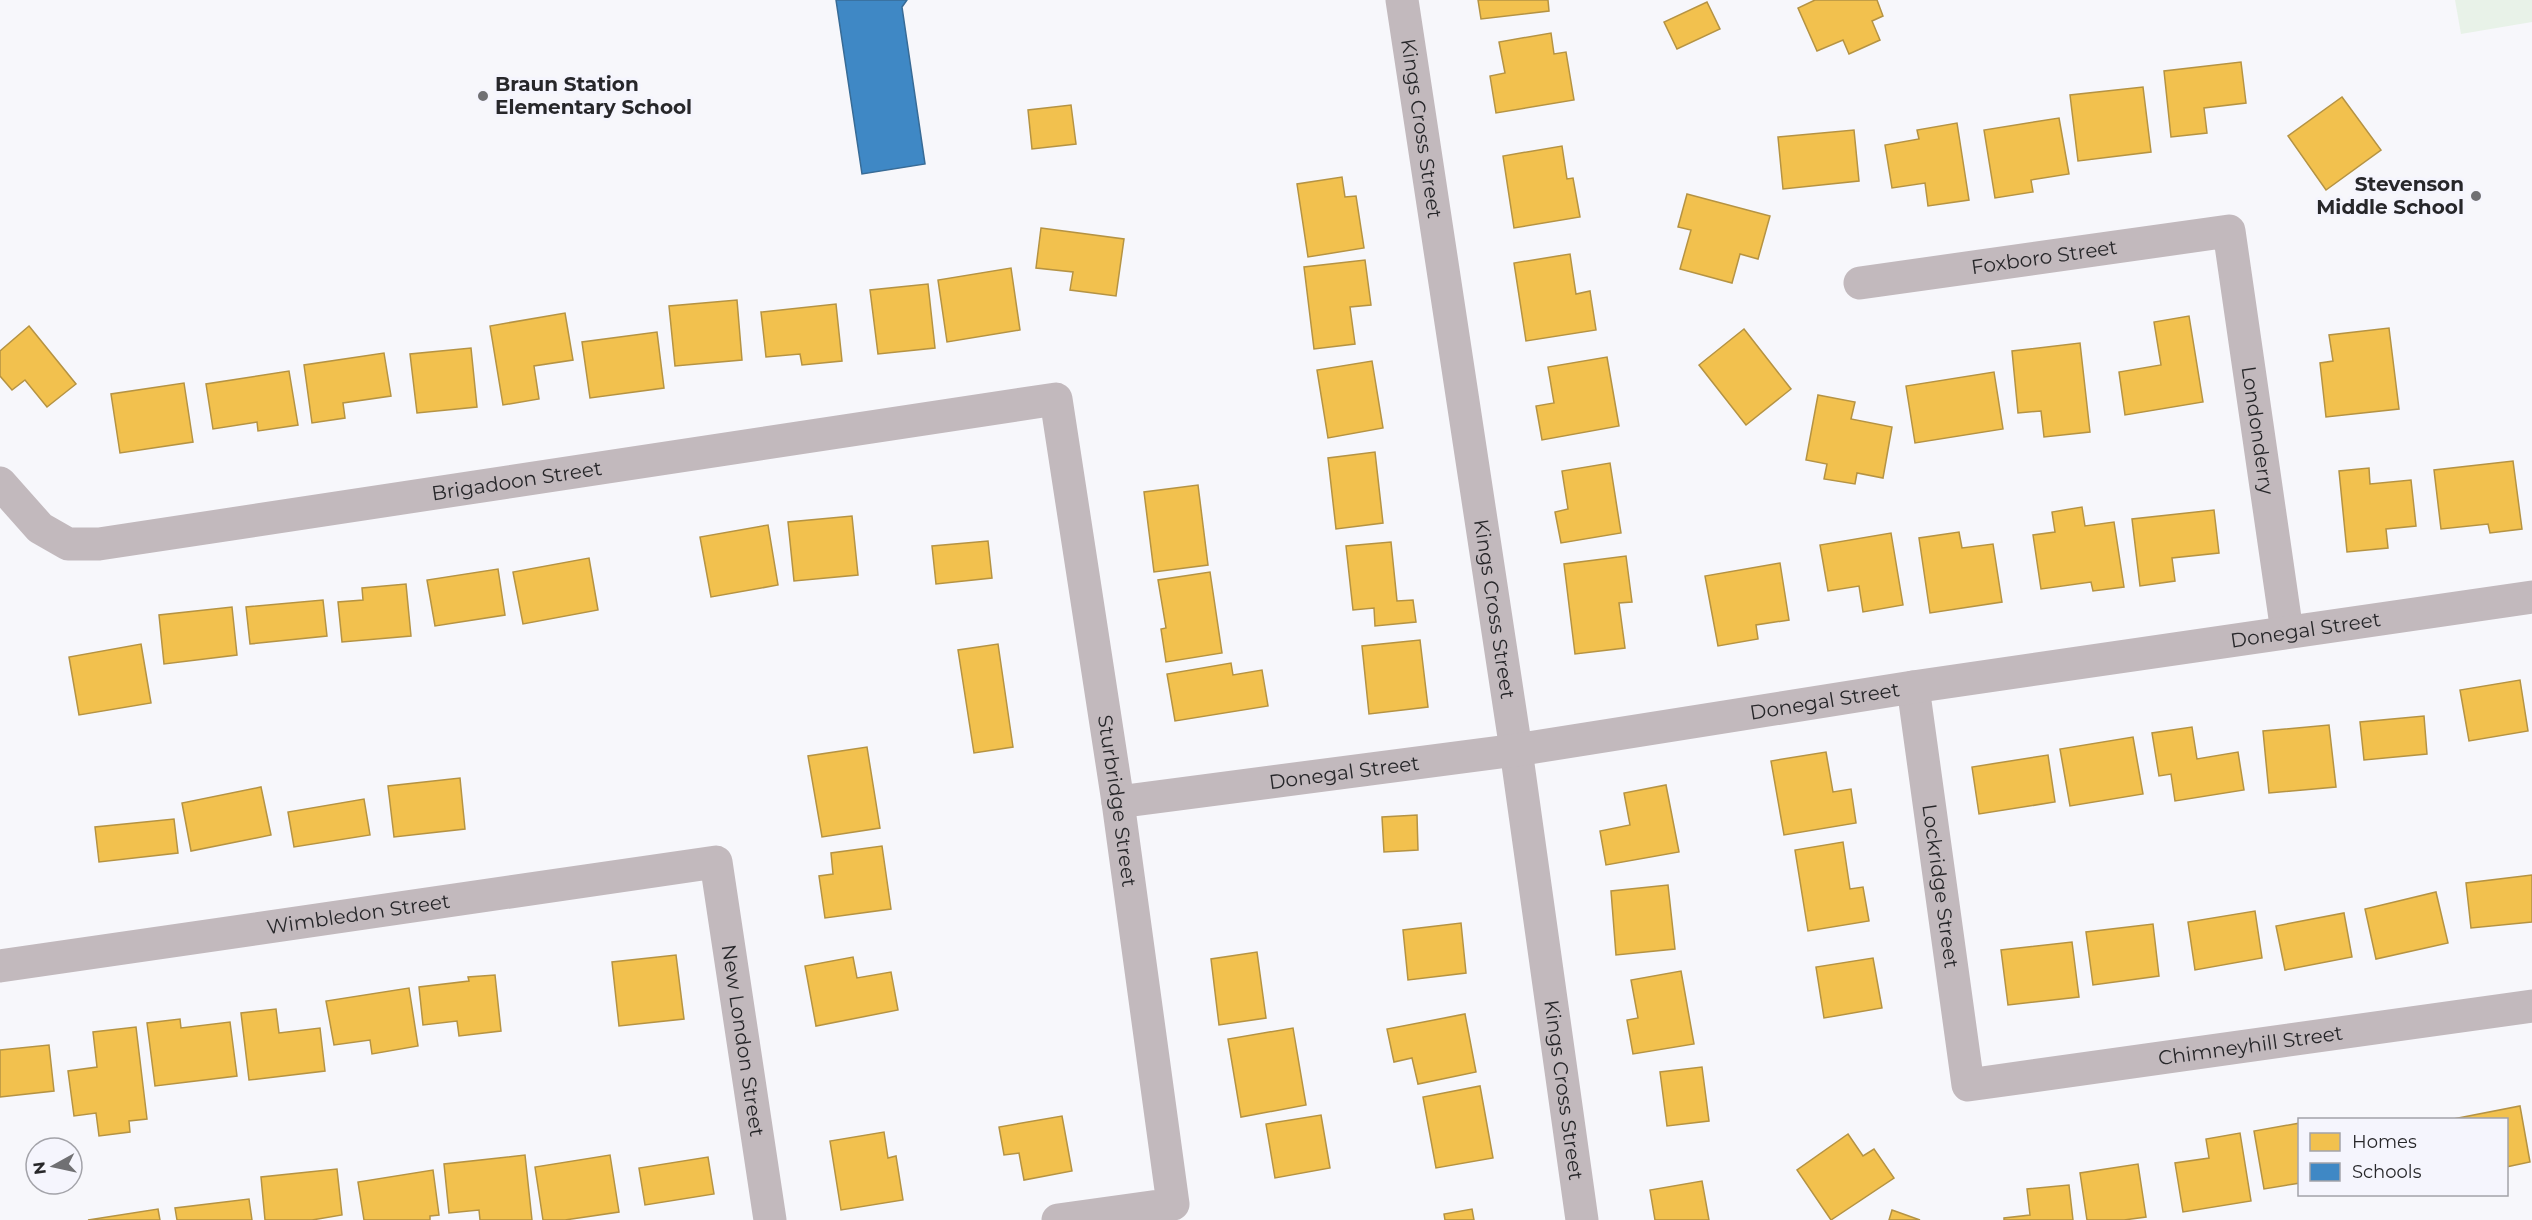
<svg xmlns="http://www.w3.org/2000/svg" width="2532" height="1220" font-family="Montserrat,sans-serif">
<rect width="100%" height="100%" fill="#f7f7fb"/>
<path fill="#e8f2e8" d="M 2455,0 L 2532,0 L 2532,22 L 2461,34 Z"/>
<g fill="#f2c14e" stroke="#b59343" stroke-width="1.5">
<path d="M 1478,0 L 1548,0 L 1549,11 L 1481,19 Z"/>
<path d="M 1815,0 L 1877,0 L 1883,16 L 1872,21 L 1880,40 L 1849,54 L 1843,40 L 1817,51 L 1798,8 Z"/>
<path d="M 1707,2 L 1720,29 L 1677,49 L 1664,22 Z"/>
<path d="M 1551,33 L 1554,54 L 1566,52 L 1574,100 L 1496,113 L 1490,76 L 1505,73 L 1499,42 Z"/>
<path d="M 2241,62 L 2246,103 L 2204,108 L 2207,133 L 2171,137 L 2164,71 Z"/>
<path d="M 2143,87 L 2151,152 L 2078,161 L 2070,95 Z"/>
<path d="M 2342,97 L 2381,150 L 2326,190 L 2288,136 Z"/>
<path d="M 1071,105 L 1076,144 L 1032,149 L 1028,110 Z"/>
<path d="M 2059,118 L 2069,174 L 2031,180 L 2033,192 L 1995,198 L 1984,130 Z"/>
<path d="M 1957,123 L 1969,200 L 1928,206 L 1925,183 L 1892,188 L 1885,145 L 1919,139 L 1917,130 Z"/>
<path d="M 1854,130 L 1859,181 L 1783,189 L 1778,137 Z"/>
<path d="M 1562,146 L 1567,179 L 1573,178 L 1580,217 L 1514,228 L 1503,156 Z"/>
<path d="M 1342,177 L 1345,197 L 1356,196 L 1364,248 L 1308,257 L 1297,184 Z"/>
<path d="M 1687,194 L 1770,216 L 1758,259 L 1740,254 L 1732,283 L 1680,269 L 1691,230 L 1678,227 Z"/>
<path d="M 1041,228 L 1124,239 L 1116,296 L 1070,290 L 1073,272 L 1036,268 Z"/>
<path d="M 1570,254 L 1576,294 L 1590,291 L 1596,330 L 1526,341 L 1514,263 Z"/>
<path d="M 1365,260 L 1371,305 L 1350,307 L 1355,344 L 1314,349 L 1304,267 Z"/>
<path d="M 1011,268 L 1020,330 L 947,342 L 938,280 Z"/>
<path d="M 928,284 L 935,348 L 878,354 L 870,290 Z"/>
<path d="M 737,300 L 742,360 L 675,366 L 669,306 Z"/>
<path d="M 836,304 L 842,361 L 802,365 L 800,354 L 766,357 L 761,312 Z"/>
<path d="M 565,313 L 573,360 L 534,366 L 539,399 L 503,405 L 490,326 Z"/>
<path d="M 2189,316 L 2203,402 L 2125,415 L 2119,372 L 2161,365 L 2154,322 Z"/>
<path d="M 29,326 L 76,384 L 47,407 L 25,380 L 12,390 L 0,376 L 0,351 Z"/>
<path d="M 2389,328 L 2399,409 L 2326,417 L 2320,363 L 2333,361 L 2329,335 Z"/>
<path d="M 1744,329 L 1791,389 L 1746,425 L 1699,365 Z"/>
<path d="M 657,332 L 664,388 L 590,398 L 582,342 Z"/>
<path d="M 2080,343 L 2090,432 L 2044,437 L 2041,411 L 2018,413 L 2012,351 Z"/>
<path d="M 471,348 L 477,407 L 417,413 L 410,354 Z"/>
<path d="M 384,353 L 391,396 L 343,403 L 345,418 L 312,423 L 304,365 Z"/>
<path d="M 1607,357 L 1619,426 L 1542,440 L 1536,406 L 1554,403 L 1548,367 Z"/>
<path d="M 1372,361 L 1383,428 L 1328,438 L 1317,370 Z"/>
<path d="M 289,371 L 298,425 L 258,431 L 257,422 L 213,429 L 206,384 Z"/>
<path d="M 1994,372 L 2003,429 L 1915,443 L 1906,386 Z"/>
<path d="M 184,383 L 193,442 L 120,453 L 111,394 Z"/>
<path d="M 1818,395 L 1855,402 L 1851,419 L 1892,427 L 1883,478 L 1857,473 L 1855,484 L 1824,479 L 1827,464 L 1806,460 Z"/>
<path d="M 1375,452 L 1383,523 L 1336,529 L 1328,458 Z"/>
<path d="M 2513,461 L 2522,529 L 2490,533 L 2488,524 L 2441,529 L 2434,470 Z"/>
<path d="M 1610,463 L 1621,533 L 1561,543 L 1555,512 L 1568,509 L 1562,471 Z"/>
<path d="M 2369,468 L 2370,484 L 2411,480 L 2416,526 L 2386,529 L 2388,548 L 2347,552 L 2339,471 Z"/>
<path d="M 1198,485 L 1208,565 L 1154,572 L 1144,492 Z"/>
<path d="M 2082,507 L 2085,526 L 2114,522 L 2124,587 L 2093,591 L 2091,582 L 2041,589 L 2033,535 L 2055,532 L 2052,512 Z"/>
<path d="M 2214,510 L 2219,553 L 2172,558 L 2175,581 L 2140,586 L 2132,519 Z"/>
<path d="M 852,516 L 858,575 L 794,581 L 788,522 Z"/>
<path d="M 768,525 L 778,585 L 711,597 L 700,537 Z"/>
<path d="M 1959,532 L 1962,548 L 1993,544 L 2002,602 L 1930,613 L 1919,538 Z"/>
<path d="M 1891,533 L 1903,605 L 1863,612 L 1859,586 L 1828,591 L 1820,545 Z"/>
<path d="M 988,541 L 992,578 L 936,584 L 932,546 Z"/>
<path d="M 1391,542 L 1397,601 L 1413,600 L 1416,622 L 1375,626 L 1374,608 L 1353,610 L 1346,546 Z"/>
<path d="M 1626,556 L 1632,602 L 1619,603 L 1625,648 L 1575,654 L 1564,564 Z"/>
<path d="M 589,558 L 598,610 L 523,624 L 513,572 Z"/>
<path d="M 1780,563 L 1789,620 L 1756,625 L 1758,639 L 1718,646 L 1705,576 Z"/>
<path d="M 498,569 L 505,615 L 435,626 L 427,580 Z"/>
<path d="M 1210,572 L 1222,653 L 1166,662 L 1161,629 L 1166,628 L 1158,580 Z"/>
<path d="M 406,584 L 411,636 L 342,642 L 338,602 L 363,600 L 362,588 Z"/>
<path d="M 323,600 L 327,636 L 250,644 L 246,607 Z"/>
<path d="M 232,607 L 237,655 L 164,664 L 159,615 Z"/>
<path d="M 1420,640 L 1428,707 L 1369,714 L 1362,646 Z"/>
<path d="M 141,644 L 151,703 L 79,715 L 69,657 Z"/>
<path d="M 998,644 L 1013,747 L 974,753 L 958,650 Z"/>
<path d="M 1231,663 L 1233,675 L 1262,670 L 1268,706 L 1175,721 L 1167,674 Z"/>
<path d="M 2520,680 L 2528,731 L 2469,741 L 2460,690 Z"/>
<path d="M 2424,716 L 2427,754 L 2364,760 L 2360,722 Z"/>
<path d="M 2329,725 L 2336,787 L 2269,793 L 2263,731 Z"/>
<path d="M 2192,727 L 2197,759 L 2238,752 L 2244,790 L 2175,801 L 2171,774 L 2159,776 L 2152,733 Z"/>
<path d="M 2133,737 L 2143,794 L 2070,806 L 2060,749 Z"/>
<path d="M 867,747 L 880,828 L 822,837 L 808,756 Z"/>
<path d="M 1826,752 L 1833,792 L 1851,789 L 1856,823 L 1784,835 L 1771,761 Z"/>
<path d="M 2048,755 L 2055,802 L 1979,814 L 1972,767 Z"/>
<path d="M 460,778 L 465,829 L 394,837 L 388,786 Z"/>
<path d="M 1666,785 L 1679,852 L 1606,865 L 1600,831 L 1630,825 L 1624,793 Z"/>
<path d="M 261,787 L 271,835 L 191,851 L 182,803 Z"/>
<path d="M 364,799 L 370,835 L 294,847 L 288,812 Z"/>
<path d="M 1417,815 L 1418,850 L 1384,852 L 1382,817 Z"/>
<path d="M 174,819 L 178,853 L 99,862 L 95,827 Z"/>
<path d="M 1843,842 L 1850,889 L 1863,887 L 1869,921 L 1808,931 L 1795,850 Z"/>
<path d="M 882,846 L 891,909 L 825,918 L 819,876 L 833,874 L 831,853 Z"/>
<path d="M 2532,875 L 2532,922 L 2471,928 L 2466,883 Z"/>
<path d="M 1668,885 L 1675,949 L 1616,955 L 1611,891 Z"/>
<path d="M 2436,892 L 2448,943 L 2376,959 L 2365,909 Z"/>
<path d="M 2255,911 L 2262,958 L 2195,970 L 2188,922 Z"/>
<path d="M 2344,913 L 2352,957 L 2285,970 L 2276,926 Z"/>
<path d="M 1461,923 L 1466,973 L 1408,980 L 1403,930 Z"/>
<path d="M 2153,924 L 2159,976 L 2093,985 L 2086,932 Z"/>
<path d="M 2072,942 L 2079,997 L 2008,1005 L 2001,950 Z"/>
<path d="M 1257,952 L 1266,1018 L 1219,1025 L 1211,959 Z"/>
<path d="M 676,955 L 684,1019 L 619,1026 L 612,962 Z"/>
<path d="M 853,957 L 857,978 L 891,972 L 898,1010 L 816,1026 L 805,966 Z"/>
<path d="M 1873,958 L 1882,1008 L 1824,1018 L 1816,967 Z"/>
<path d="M 1681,971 L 1694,1044 L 1633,1054 L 1627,1020 L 1638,1018 L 1631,980 Z"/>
<path d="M 495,975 L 501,1031 L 459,1036 L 457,1021 L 423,1025 L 419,987 L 469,981 L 468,977 Z"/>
<path d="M 409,988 L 418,1046 L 372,1054 L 370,1040 L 334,1045 L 326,1001 Z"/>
<path d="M 276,1009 L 279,1033 L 320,1028 L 325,1071 L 249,1080 L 241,1013 Z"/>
<path d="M 1465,1014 L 1476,1072 L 1418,1084 L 1412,1058 L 1394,1062 L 1387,1029 Z"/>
<path d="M 180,1019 L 181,1028 L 230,1022 L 237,1076 L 155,1086 L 147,1023 Z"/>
<path d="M 136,1027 L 147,1119 L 129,1121 L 130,1132 L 99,1136 L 96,1113 L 74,1116 L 68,1071 L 97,1067 L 93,1032 Z"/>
<path d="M 1293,1028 L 1306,1105 L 1241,1117 L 1228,1039 Z"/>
<path d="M 49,1045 L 54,1091 L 0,1097 L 0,1050 Z"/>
<path d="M 1702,1067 L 1709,1121 L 1667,1126 L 1660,1072 Z"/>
<path d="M 1480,1086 L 1493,1158 L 1436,1168 L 1423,1097 Z"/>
<path d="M 2520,1106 L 2530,1162 L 2506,1167 L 2506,1120 L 2448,1120 Z"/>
<path d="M 1321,1115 L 1330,1168 L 1275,1178 L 1266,1124 Z"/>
<path d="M 1062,1116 L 1072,1171 L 1024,1180 L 1019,1153 L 1004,1155 L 999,1127 Z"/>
<path d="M 2300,1123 L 2300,1183 L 2264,1189 L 2254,1131 Z"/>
<path d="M 884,1132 L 888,1158 L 896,1156 L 903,1200 L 841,1210 L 830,1141 Z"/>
<path d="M 2240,1133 L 2251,1201 L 2183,1212 L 2175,1163 L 2209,1158 L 2206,1139 Z"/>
<path d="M 1848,1134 L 1863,1156 L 1874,1149 L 1894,1178 L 1831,1220 L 1797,1170 Z"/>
<path d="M 525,1155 L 532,1220 L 480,1220 L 479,1210 L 449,1213 L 444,1164 Z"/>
<path d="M 610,1155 L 619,1212 L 565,1220 L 543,1220 L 535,1167 Z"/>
<path d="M 708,1157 L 714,1194 L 645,1205 L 639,1168 Z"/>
<path d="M 2138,1164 L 2146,1217 L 2124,1220 L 2087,1220 L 2080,1173 Z"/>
<path d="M 337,1169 L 342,1215 L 312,1220 L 265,1220 L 261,1177 Z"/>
<path d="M 433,1170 L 439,1215 L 430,1216 L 430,1220 L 364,1220 L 358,1182 Z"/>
<path d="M 1702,1181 L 1709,1220 L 1655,1220 L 1650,1190 Z"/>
<path d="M 2069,1185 L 2073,1220 L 2004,1220 L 2004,1218 L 2030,1215 L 2027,1189 Z"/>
<path d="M 249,1199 L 252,1220 L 177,1220 L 175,1208 Z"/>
<path d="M 158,1209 L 160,1220 L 88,1220 Z"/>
<path d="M 1472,1209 L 1474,1220 L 1445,1220 L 1444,1214 Z"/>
<path d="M 1892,1210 L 1920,1220 L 1889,1220 Z"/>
</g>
<path fill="#3f88c5" stroke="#386b96" stroke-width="1.5" d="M 836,0 L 907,0 L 902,7 L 925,164 L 862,174 Z"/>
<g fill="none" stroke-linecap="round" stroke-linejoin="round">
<g stroke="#c2b9bd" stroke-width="33">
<path id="s1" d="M 1402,0 L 1516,750 L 1582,1220"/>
<path id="s2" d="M 1860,283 L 2229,231 L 2287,632"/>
<path id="s3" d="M 0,483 L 40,528 L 68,544 L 99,544 L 1056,399 L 1118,802 L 1173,1204 L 1058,1220"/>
<path id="s4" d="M 1913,687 L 1968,1085 L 2532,1006"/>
<path id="s5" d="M 1118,802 L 1516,750 L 1913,687 L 2532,597"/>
<path id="s6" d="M 0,966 L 716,862 L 770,1220"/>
</g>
</g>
<g fill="#707073" stroke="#f5f5fd" stroke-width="2">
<circle cx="483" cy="96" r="6"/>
<circle cx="2476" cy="196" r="6"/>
</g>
<g text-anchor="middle" stroke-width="6" stroke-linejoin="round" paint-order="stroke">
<g font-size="20" font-weight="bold" fill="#27272a" stroke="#f5f5fd" text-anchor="start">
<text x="495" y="91">Braun Station<tspan x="495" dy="23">Elementary School</tspan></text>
<text x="2464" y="191" text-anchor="end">Stevenson<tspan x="2464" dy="23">Middle School</tspan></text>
</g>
<g font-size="20" fill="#27272a" stroke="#f5f5fd">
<text dy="7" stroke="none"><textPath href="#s1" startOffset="130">Kings Cross Street</textPath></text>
<text dy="7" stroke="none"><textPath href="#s2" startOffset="186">Foxboro Street</textPath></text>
<text dy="7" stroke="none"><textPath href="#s2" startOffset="574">Londonderry</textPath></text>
<text dy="7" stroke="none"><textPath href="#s3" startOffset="546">Brigadoon Street</textPath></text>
<text dy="7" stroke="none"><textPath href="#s1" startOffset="616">Kings Cross Street</textPath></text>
<text dy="7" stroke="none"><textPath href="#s5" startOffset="1200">Donegal Street</textPath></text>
<text dy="7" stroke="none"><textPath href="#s5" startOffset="714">Donegal Street</textPath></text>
<text dy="7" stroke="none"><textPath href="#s5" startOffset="228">Donegal Street</textPath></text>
<text dy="7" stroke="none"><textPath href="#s3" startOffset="1498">Sturbridge Street</textPath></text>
<text dy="7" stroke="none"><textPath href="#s4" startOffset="201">Lockridge Street</textPath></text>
<text dy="7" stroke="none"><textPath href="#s6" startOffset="362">Wimbledon Street</textPath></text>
<text dy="7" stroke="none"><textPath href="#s6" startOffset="904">New London Street</textPath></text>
<text dy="7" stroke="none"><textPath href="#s4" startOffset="687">Chimneyhill Street</textPath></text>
<text dy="7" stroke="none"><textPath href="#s1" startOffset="1102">Kings Cross Street</textPath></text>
</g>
</g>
<rect x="2298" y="1118" width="210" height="78" fill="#f5f5fd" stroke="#a3a3a9" stroke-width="1.5"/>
<rect x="2310" y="1133" width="30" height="18" fill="#f2c14e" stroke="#a3a3a9" stroke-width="1.5"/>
<text x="2352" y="1148" font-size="18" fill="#27272a">Homes</text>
<rect x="2310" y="1163" width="30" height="18" fill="#3f88c5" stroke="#a3a3a9" stroke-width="1.5"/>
<text x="2352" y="1178" font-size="18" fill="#27272a">Schools</text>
<g transform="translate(54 1166) rotate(262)"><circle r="28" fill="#f5f5fd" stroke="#a3a3a9" stroke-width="1.5"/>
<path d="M0-4.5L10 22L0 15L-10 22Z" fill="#707073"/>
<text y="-9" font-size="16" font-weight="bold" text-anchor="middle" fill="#27272a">N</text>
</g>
</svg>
